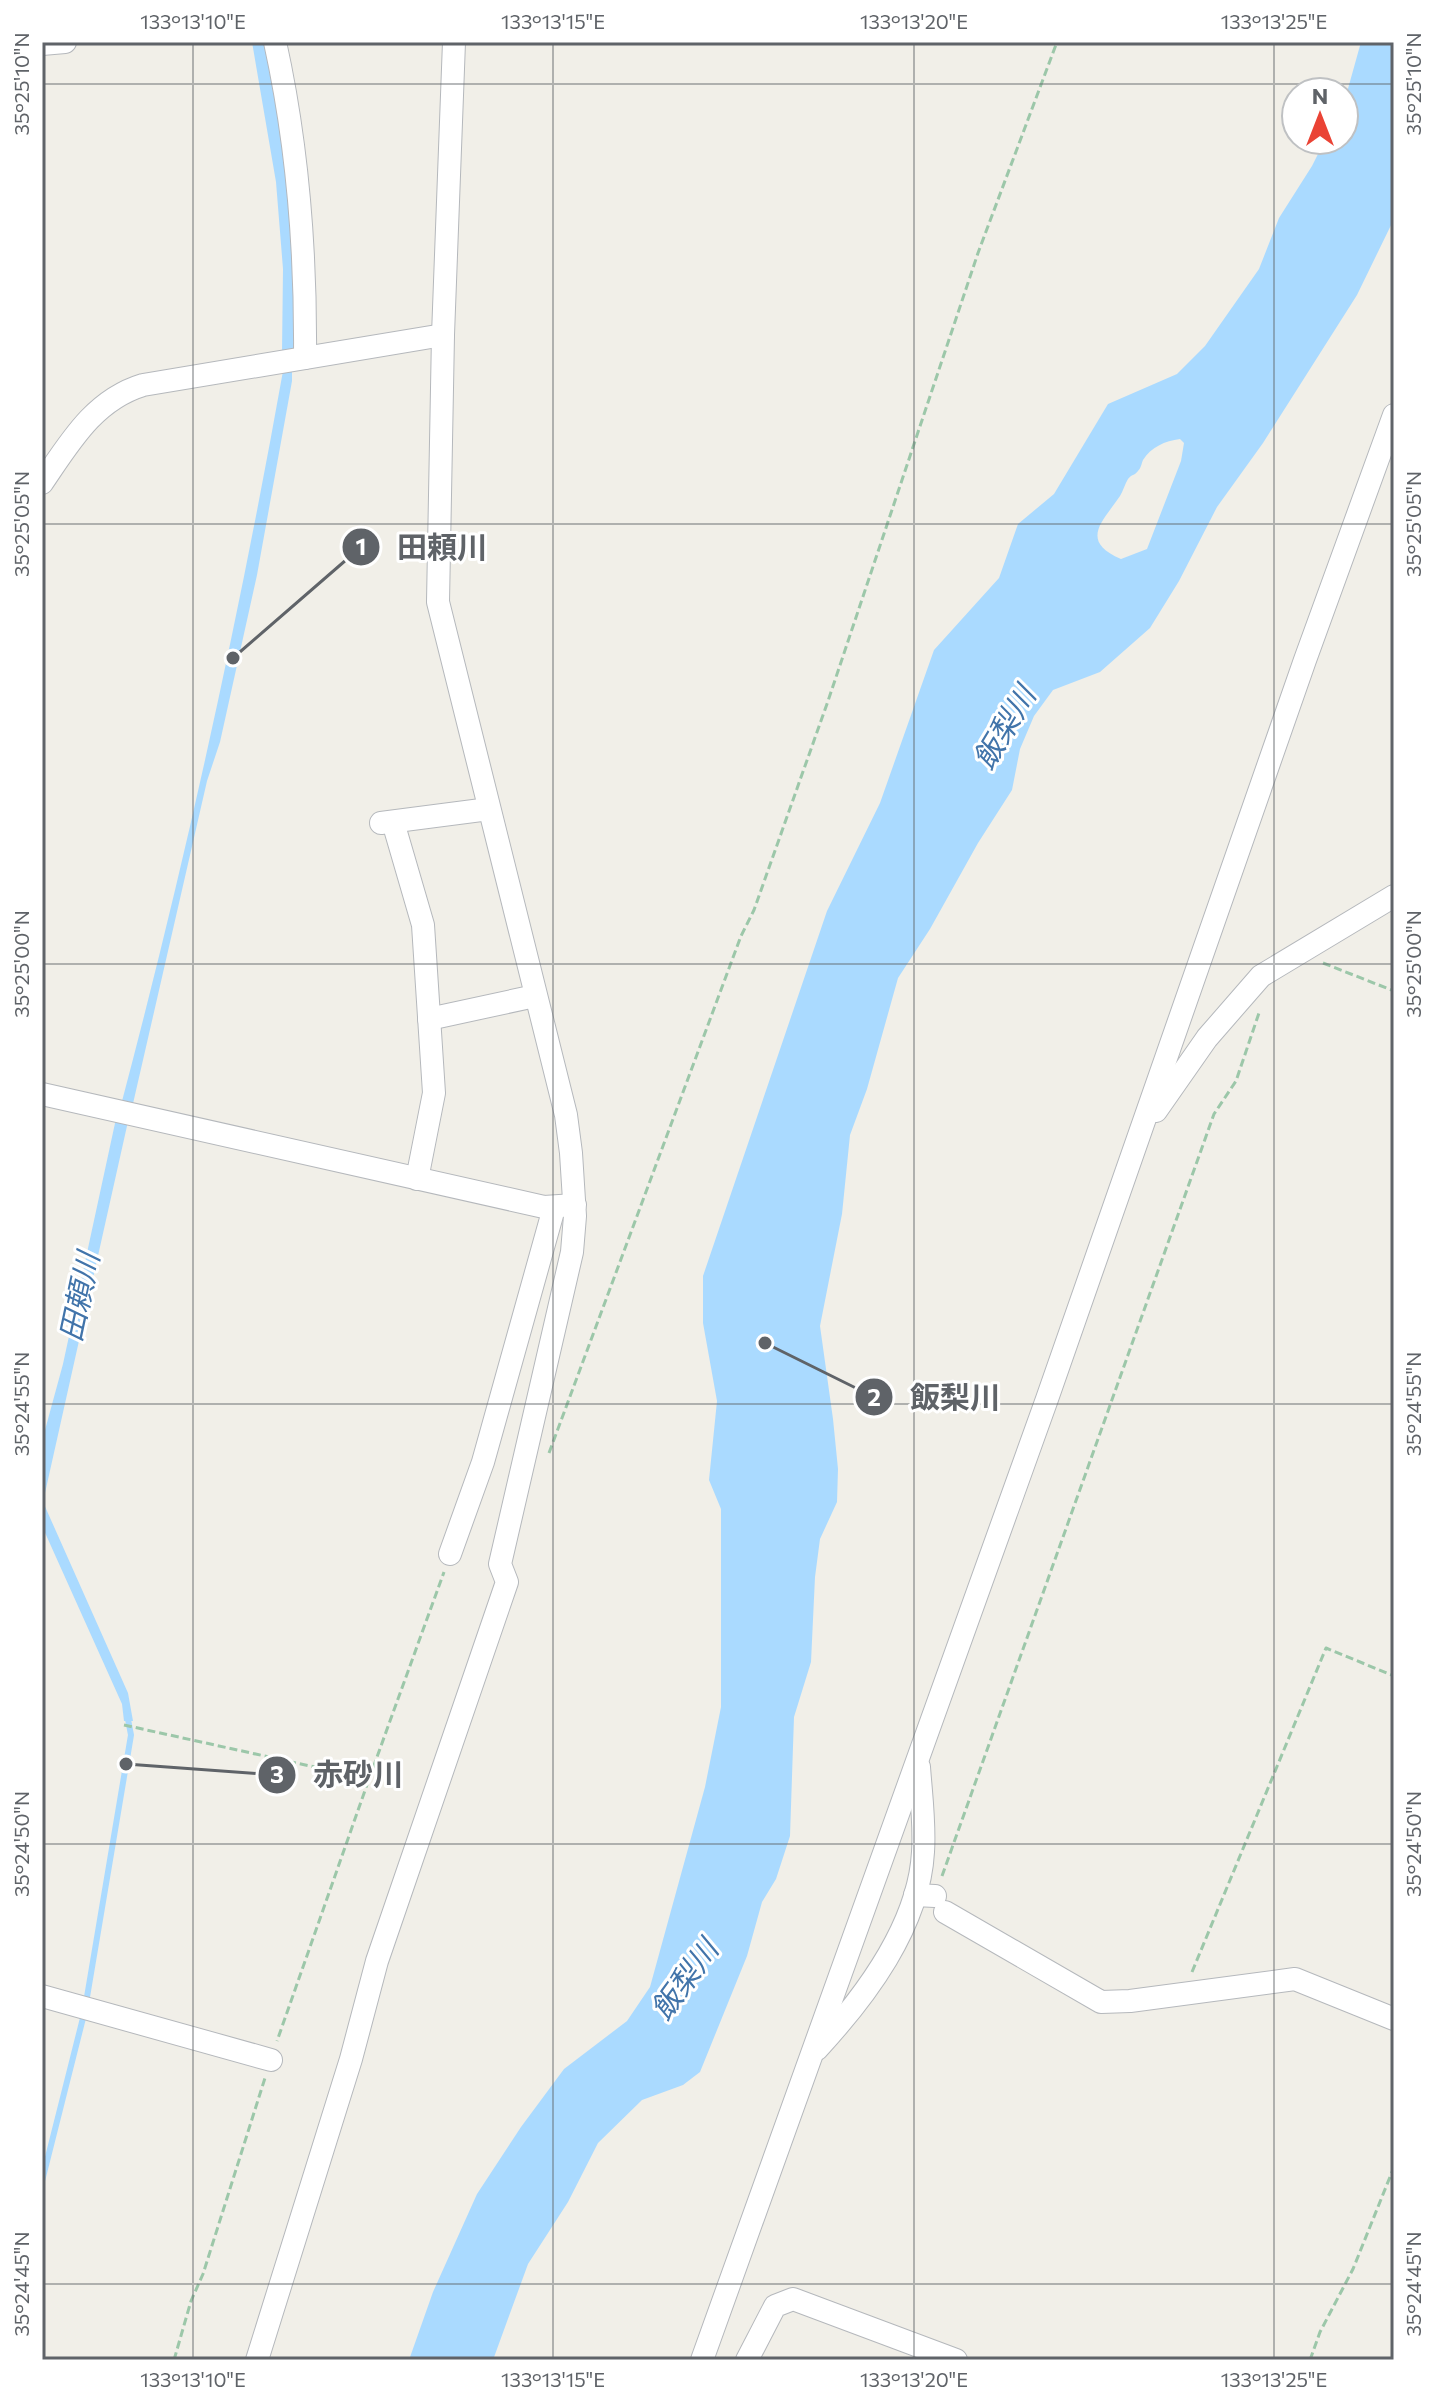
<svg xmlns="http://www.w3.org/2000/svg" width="1436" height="2402" font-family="Commissioner,'Noto Sans JP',sans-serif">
<rect width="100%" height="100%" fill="#f1efe8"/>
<g fill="#aadaff" fill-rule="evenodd">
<path d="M 252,42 L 264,42 L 282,140 L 294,234 L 296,350 L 282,352 L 283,269 L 276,182 Z"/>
<path d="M 1361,42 L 1394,42 L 1394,219 L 1357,295 L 1263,443 L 1217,507 L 1179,581 L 1150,628 L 1100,672 L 1053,690 L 1034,716 L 1020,749 L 1012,790 L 978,843 L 930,929 L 898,978 L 867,1089 L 850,1135 L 842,1214 L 820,1326 L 833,1419 L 838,1469 L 837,1502 L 820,1539 L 815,1577 L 811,1662 L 794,1717 L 790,1836 L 776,1879 L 762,1902 L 747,1956 L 700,2072 L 683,2085 L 642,2100 L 598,2143 L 568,2202 L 528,2264 L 493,2360 L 409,2360 L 433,2292 L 477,2194 L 521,2127 L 564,2069 L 627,2021 L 650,1987 L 705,1787 L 721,1707 L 721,1509 L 709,1480 L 717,1401 L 703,1323 L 703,1276 L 827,911 L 880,803 L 934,650 L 999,578 L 1018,524 L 1054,494 L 1108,404 L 1177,374 L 1205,346 L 1259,269 L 1279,218 L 1312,166 L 1325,140 L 1344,140 L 1344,103 ZM 1180,439 L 1184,443 L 1181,461 L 1147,549 L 1121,559 C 1078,541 1104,520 1120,496 C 1123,491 1125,484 1128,479 C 1132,474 1134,476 1138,471 C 1141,468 1141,465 1143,460 C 1151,447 1165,441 1180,439 Z"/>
<path d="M 283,371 L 292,371 L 292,381 L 257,575 L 220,742 L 207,781 L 132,1108 L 121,1105 C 185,863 239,618 283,371 Z"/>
<path d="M 117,1114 L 129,1117 L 43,1502 L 128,1693 L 133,1721 L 124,1721 L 122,1704 L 42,1526 L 42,1441 L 63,1364 Z"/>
</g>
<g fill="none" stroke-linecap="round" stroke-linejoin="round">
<g stroke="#aadaff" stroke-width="6">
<path d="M 86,2003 L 131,1735 L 127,1714"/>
<path d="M 42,2181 L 84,2014"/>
</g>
<g stroke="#b5b8bc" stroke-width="24">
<g id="minor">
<path d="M 275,42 C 298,146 306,252 305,358"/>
<path d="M 42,44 L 65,42"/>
<path d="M 42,483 C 70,442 94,400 143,385 L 443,335"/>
<path d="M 393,822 L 423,925 L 434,1093 L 417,1179"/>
<path d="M 381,823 L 489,809"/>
<path d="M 429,1019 L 535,996"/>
<path d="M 42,1094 L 544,1207 L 575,1205"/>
<path d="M 1156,1111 L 1207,1038 L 1261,976 L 1394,896"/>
<path d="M 450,1554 L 483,1462 L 554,1208"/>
<path d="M 915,1895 L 935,1896"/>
<path d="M 945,1912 L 1101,2002 L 1130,2001 L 1295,1979 L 1394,2019"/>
<path d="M 42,1996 L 271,2060"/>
<path d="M 817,2049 C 865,1997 919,1926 923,1852 C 925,1824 921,1795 919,1767"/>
<path d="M 257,2360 L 351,2059 L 377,1961 L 507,1582 L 500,1564 L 572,1252 L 575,1216 L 571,1153 L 566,1115 L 438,602 L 443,335 L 454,42"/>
<path d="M 702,2360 L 1047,1399 L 1305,660 L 1394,415"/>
<path d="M 747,2360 L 775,2306 L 793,2299 L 956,2360"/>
</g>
</g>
<g stroke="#9cc7a9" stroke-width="3" stroke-dasharray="8 4" stroke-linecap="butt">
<path d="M 1323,963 L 1394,991"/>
<path d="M 549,1453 L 741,936 L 754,910 L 828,701 L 978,253 L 1057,42"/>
<path d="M 124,1725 L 369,1779 L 277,2041"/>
<path d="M 369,1779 L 444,1572"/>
<path d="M 942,1876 L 1214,1114 L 1236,1081 L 1260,1010"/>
<path d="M 1192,1972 L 1326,1648 L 1394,1676"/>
<path d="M 174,2360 L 191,2301 L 203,2274 L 265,2078"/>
<path d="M 1310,2360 L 1320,2332 L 1353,2269 L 1394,2167"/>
</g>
<use href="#minor" stroke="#fff" stroke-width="22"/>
</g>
<path fill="none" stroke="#5f6368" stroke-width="2" stroke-opacity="0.45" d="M 193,42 L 193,2360M 553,42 L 553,2360M 914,42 L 914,2360M 1274,42 L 1274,2360M 42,84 L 1394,84M 42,524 L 1394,524M 42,964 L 1394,964M 42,1404 L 1394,1404M 42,1844 L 1394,1844M 42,2284 L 1394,2284"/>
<g text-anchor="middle" stroke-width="6" stroke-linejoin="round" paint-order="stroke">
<g font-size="30" font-style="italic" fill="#4174aa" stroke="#fff">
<text transform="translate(1005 728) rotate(-59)" y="10">飯梨川</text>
<text transform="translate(80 1297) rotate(-78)" y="10">田頼川</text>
<text transform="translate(685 1980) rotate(-54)" y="10">飯梨川</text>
</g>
</g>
<path fill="none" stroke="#5f6368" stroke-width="3" d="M233 658L361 547M765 1343L874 1397M126 1764L277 1775"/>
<g fill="#5f6368" stroke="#fff" stroke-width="3">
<circle cx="233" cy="658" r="8"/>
<circle cx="765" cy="1343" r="8"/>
<circle cx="126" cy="1764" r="8"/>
<circle cx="361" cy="547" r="20"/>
<circle cx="874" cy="1397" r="20"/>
<circle cx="277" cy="1775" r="20"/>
</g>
<g font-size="24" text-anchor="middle" font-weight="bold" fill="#fff">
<text x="361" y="555">1</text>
<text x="874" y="1406">2</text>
<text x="277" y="1783">3</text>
</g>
<g font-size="30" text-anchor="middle" font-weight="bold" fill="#5f6368" stroke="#fff" stroke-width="6" stroke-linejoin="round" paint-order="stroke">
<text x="442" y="558">田頼川</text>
<text x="955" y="1408">飯梨川</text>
<text x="358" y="1785">赤砂川</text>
</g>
<rect width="1436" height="2402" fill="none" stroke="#ffffff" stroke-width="88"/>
<g transform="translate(1320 116)"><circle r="38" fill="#ffffff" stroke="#bfc1c3" stroke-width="2"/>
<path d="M0-6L14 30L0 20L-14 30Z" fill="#ea4335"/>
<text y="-12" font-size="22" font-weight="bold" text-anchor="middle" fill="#5f6368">N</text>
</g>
<rect x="44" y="44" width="1348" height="2314" fill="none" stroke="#5f6368" stroke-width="3"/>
<g font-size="20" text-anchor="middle" fill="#5f6368">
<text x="193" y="29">133°13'10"E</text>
<text x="553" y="29">133°13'15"E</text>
<text x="914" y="29">133°13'20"E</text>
<text x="1274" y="29">133°13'25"E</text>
<text transform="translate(22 84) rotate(-90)" y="7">35°25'10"N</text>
<text transform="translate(1414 84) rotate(-90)" y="7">35°25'10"N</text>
<text transform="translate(22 524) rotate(-90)" y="7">35°25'05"N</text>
<text transform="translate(1414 524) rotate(-90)" y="7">35°25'05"N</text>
<text transform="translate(22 964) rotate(-90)" y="7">35°25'00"N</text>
<text transform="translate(1414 964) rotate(-90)" y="7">35°25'00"N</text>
<text transform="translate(22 1404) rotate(-90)" y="7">35°24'55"N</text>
<text transform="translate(1414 1404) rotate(-90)" y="7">35°24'55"N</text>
<text transform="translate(22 1844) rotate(-90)" y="7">35°24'50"N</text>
<text transform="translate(1414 1844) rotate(-90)" y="7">35°24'50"N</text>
<text transform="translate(22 2284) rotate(-90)" y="7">35°24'45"N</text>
<text transform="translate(1414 2284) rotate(-90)" y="7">35°24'45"N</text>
<text x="193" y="2387">133°13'10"E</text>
<text x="553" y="2387">133°13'15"E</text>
<text x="914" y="2387">133°13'20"E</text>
<text x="1274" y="2387">133°13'25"E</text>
</g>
</svg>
